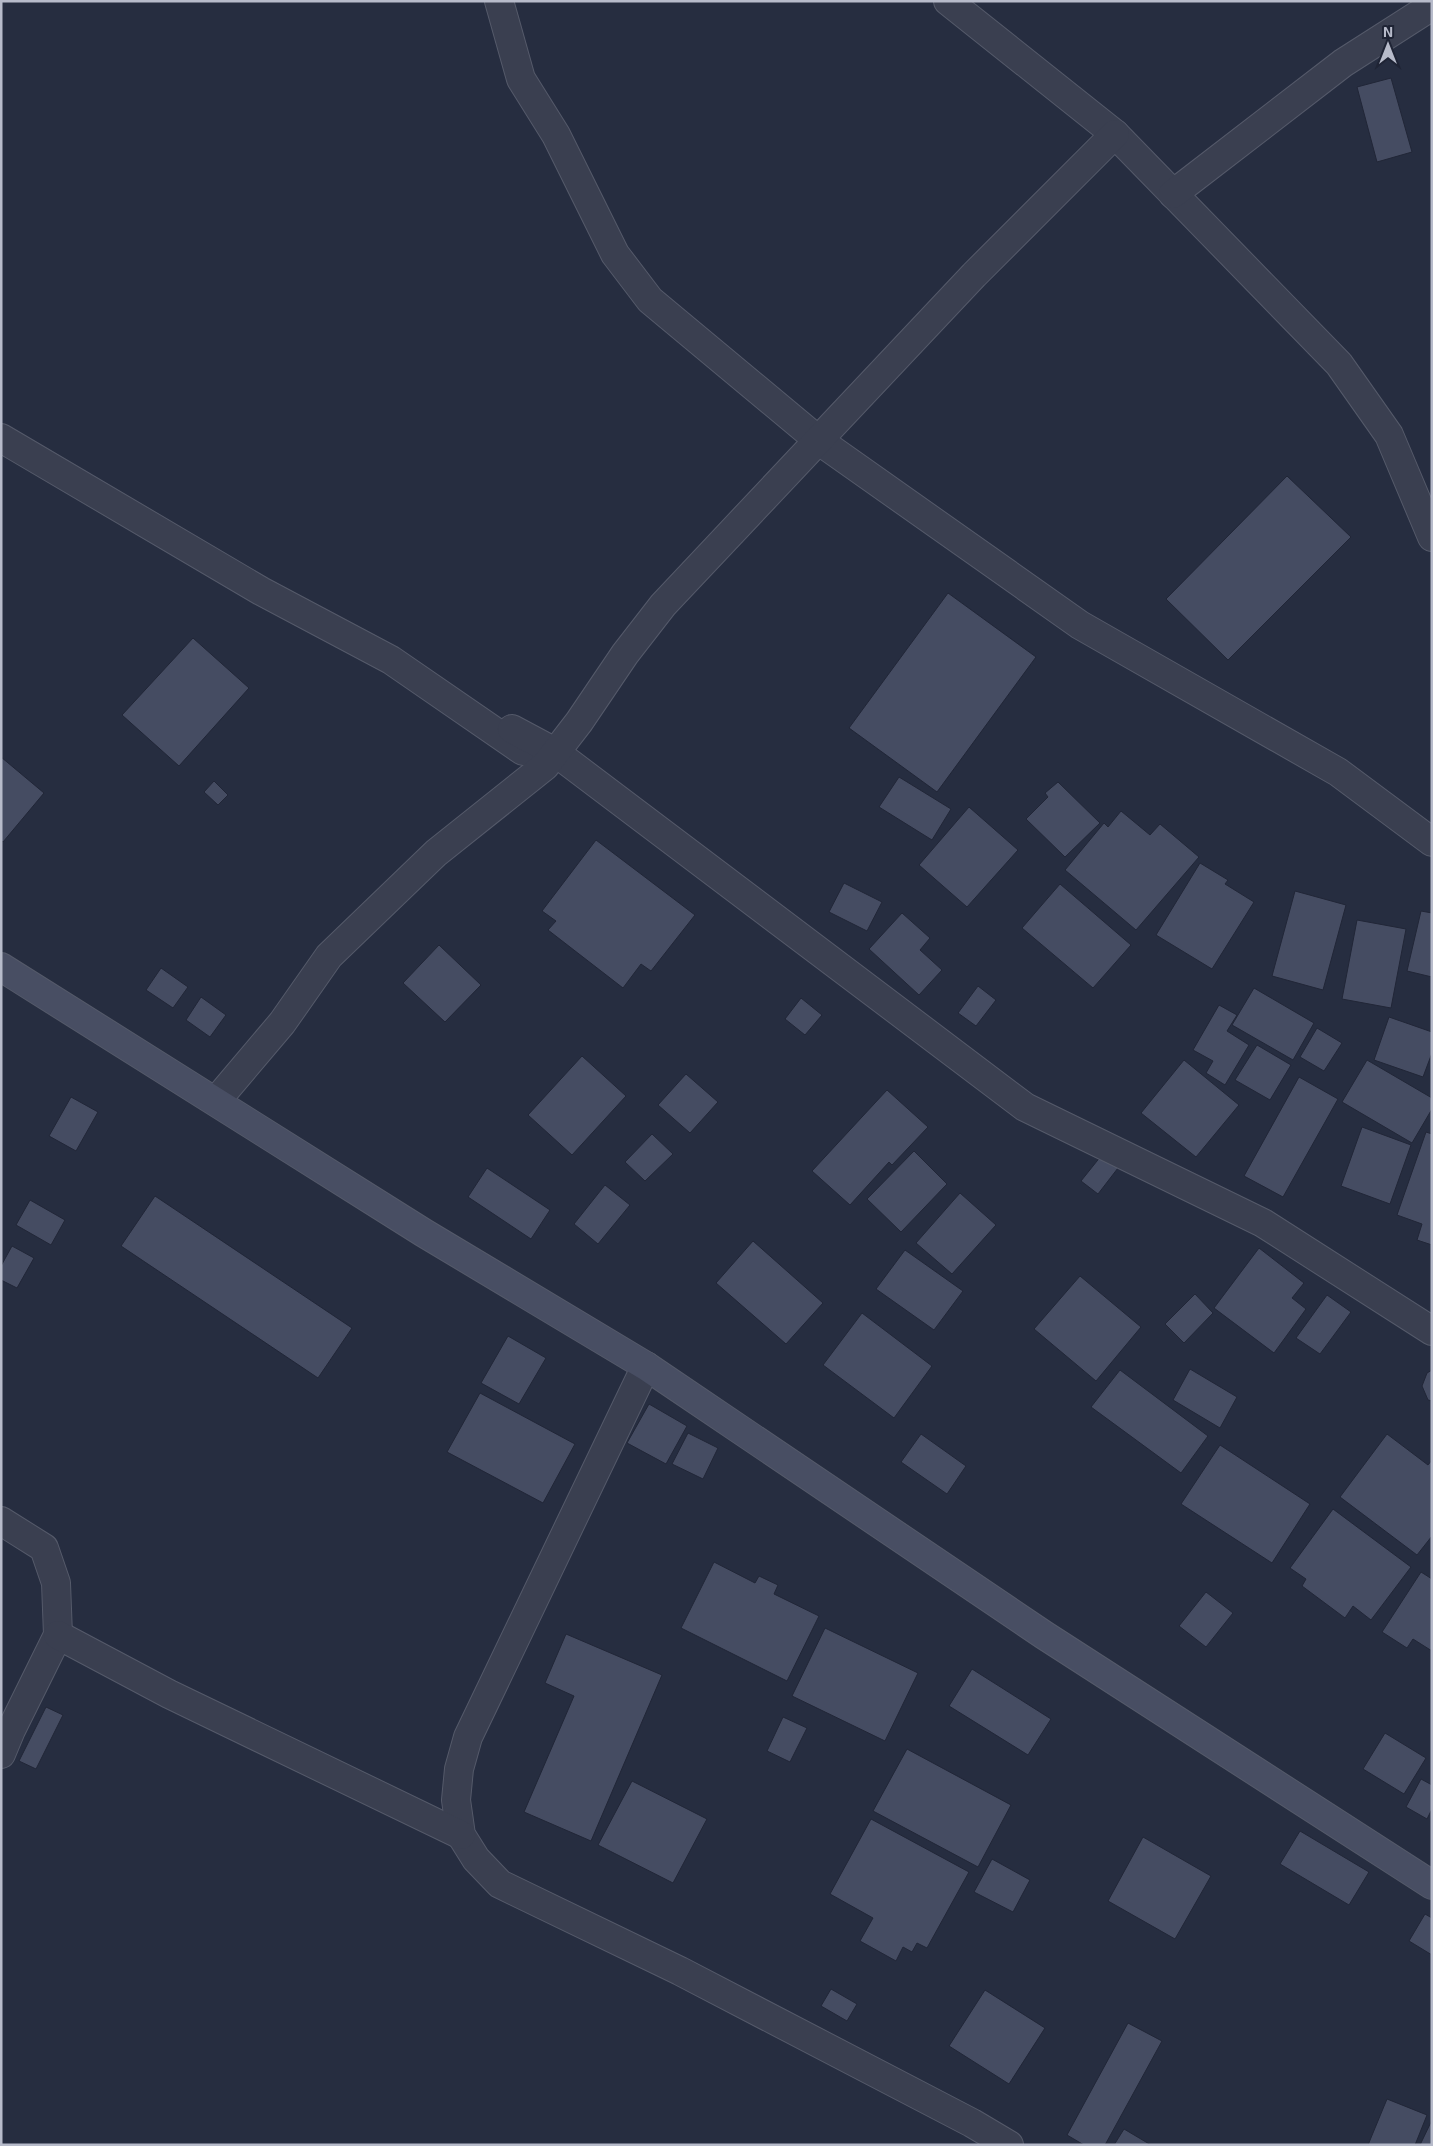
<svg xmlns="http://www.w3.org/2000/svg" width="1433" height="2146" font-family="'Exo 2',sans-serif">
<rect width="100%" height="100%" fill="#262d40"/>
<g fill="#454c62" stroke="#212637">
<path d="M 1391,78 L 1412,152 L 1377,162 L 1357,87 Z"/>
<path d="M 1287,476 L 1351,537 L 1228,660 L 1166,599 Z"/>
<path d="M 948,593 L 1036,657 L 937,792 L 849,728 Z"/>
<path d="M 193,638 L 249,688 L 179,766 L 122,715 Z"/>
<path d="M 1,757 L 44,793 L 3,842 L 1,840 Z"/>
<path d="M 899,777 L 951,809 L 932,840 L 879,807 Z"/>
<path d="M 214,781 L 228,795 L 218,805 L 204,792 Z"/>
<path d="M 1058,782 L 1100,823 L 1065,857 L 1026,819 L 1048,797 L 1045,793 Z"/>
<path d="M 969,807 L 1018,850 L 967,907 L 919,865 Z"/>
<path d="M 1121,811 L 1150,835 L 1160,824 L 1199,857 L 1136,930 L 1065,870 L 1104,823 L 1108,827 Z"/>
<path d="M 596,840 L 695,915 L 651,971 L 641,964 L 623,988 L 548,930 L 556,921 L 542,911 Z"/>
<path d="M 1200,863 L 1228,880 L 1225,884 L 1254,902 L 1212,969 L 1156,935 Z"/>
<path d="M 844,883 L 882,902 L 867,931 L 829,912 Z"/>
<path d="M 1060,884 L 1131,945 L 1093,988 L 1022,928 Z"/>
<path d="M 1295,891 L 1346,905 L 1323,990 L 1272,976 Z"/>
<path d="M 1421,911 L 1432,913 L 1432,977 L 1407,971 Z"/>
<path d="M 902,913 L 930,938 L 920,950 L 942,970 L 919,995 L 869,949 Z"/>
<path d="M 1357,920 L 1406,929 L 1391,1008 L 1342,999 Z"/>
<path d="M 439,945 L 481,985 L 445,1022 L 403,983 Z"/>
<path d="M 161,968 L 188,987 L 173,1008 L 146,990 Z"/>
<path d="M 978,986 L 996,1000 L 976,1026 L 958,1013 Z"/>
<path d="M 1254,988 L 1314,1023 L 1293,1060 L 1232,1025 Z"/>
<path d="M 201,997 L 226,1015 L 210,1037 L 186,1020 Z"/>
<path d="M 801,998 L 822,1015 L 805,1035 L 785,1019 Z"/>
<path d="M 1219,1005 L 1237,1015 L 1227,1031 L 1249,1045 L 1225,1085 L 1206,1073 L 1213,1061 L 1193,1050 Z"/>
<path d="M 1389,1017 L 1432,1032 L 1432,1053 L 1423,1077 L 1374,1060 Z"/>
<path d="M 1317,1028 L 1342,1043 L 1324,1071 L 1300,1057 Z"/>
<path d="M 1257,1045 L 1291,1065 L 1270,1100 L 1235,1080 Z"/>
<path d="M 582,1056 L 626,1096 L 572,1155 L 528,1115 Z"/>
<path d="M 1184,1060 L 1239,1105 L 1196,1157 L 1141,1113 Z"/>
<path d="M 1367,1060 L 1432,1098 L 1432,1109 L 1412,1143 L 1342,1102 Z"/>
<path d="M 686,1074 L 718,1102 L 690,1133 L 658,1105 Z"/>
<path d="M 1299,1077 L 1338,1099 L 1283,1197 L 1244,1176 Z"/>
<path d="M 887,1090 L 928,1127 L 892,1165 L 889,1162 L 850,1205 L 812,1171 Z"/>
<path d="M 71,1097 L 98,1112 L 76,1151 L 49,1136 Z"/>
<path d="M 1362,1127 L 1411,1145 L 1390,1204 L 1341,1186 Z"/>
<path d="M 1426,1132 L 1432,1134 L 1432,1245 L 1417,1240 L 1422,1224 L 1397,1215 Z"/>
<path d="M 652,1134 L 673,1154 L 645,1181 L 625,1162 Z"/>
<path d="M 914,1151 L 947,1184 L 901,1232 L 867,1199 Z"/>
<path d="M 1101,1156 L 1118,1168 L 1098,1194 L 1081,1181 Z"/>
<path d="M 487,1168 L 550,1210 L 531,1239 L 468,1197 Z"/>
<path d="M 605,1185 L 630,1205 L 598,1244 L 574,1224 Z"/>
<path d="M 960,1193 L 996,1225 L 952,1274 L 916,1243 Z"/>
<path d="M 155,1196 L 352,1328 L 318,1378 L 121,1246 Z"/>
<path d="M 30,1200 L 65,1220 L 51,1245 L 16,1225 Z"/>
<path d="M 753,1241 L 823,1303 L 786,1344 L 716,1283 Z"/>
<path d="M 12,1246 L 34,1258 L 17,1288 L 1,1280 L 1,1266 Z"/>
<path d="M 1259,1248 L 1304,1283 L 1292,1298 L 1306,1309 L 1274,1353 L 1214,1308 Z"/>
<path d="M 905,1250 L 963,1291 L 934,1330 L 876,1289 Z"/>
<path d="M 1080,1276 L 1141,1327 L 1096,1381 L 1034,1329 Z"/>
<path d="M 1195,1294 L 1213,1313 L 1184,1343 L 1165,1324 Z"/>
<path d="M 1327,1295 L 1351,1312 L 1320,1354 L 1296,1338 Z"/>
<path d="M 862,1313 L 932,1366 L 894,1418 L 823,1365 Z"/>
<path d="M 508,1336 L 546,1358 L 519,1404 L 481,1383 Z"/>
<path d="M 1190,1369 L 1237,1397 L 1220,1428 L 1173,1400 Z"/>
<path d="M 1120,1370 L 1208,1436 L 1181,1473 L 1091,1407 Z"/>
<path d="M 1432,1370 L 1432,1401 L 1428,1400 L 1422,1386 L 1427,1373 Z"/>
<path d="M 480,1393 L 575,1444 L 543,1503 L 447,1452 Z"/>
<path d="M 649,1404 L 687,1426 L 666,1464 L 627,1443 Z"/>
<path d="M 688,1433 L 718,1448 L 703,1479 L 672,1464 Z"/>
<path d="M 921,1434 L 966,1466 L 947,1494 L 901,1462 Z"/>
<path d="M 1387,1434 L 1428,1465 L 1432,1460 L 1432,1536 L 1417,1555 L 1340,1497 Z"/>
<path d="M 1220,1445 L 1310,1504 L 1272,1563 L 1181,1504 Z"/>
<path d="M 1333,1509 L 1411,1567 L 1371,1620 L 1353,1606 L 1345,1618 L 1302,1586 L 1306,1579 L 1290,1568 Z"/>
<path d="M 714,1562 L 755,1583 L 759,1576 L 778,1585 L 774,1594 L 819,1616 L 787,1681 L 681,1628 Z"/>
<path d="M 1421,1572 L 1432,1579 L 1432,1651 L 1413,1639 L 1407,1648 L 1382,1632 Z"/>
<path d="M 1206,1592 L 1233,1613 L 1206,1647 L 1179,1626 Z"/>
<path d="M 825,1628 L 918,1673 L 885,1741 L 792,1696 Z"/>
<path d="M 566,1634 L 662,1675 L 591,1841 L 524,1812 L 574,1696 L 545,1683 Z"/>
<path d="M 972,1669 L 1051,1719 L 1028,1755 L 949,1706 Z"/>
<path d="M 46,1707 L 63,1715 L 36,1769 L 19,1761 Z"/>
<path d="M 783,1717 L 807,1728 L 790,1762 L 767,1751 Z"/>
<path d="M 1385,1733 L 1426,1758 L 1404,1794 L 1363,1769 Z"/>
<path d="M 907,1749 L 1011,1805 L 978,1867 L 873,1811 Z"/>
<path d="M 1421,1779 L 1432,1785 L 1432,1809 L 1427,1819 L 1406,1807 Z"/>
<path d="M 632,1781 L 707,1819 L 673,1883 L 598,1845 Z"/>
<path d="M 871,1819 L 969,1872 L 927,1948 L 917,1943 L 912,1952 L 903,1947 L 896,1961 L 860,1941 L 873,1918 L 830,1894 Z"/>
<path d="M 1300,1831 L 1369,1872 L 1349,1905 L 1280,1864 Z"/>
<path d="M 1143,1837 L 1211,1876 L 1175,1939 L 1108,1901 Z"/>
<path d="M 992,1859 L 1030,1880 L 1013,1912 L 974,1892 Z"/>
<path d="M 1425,1914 L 1432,1918 L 1432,1955 L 1409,1941 Z"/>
<path d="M 831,1989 L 857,2004 L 847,2021 L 821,2006 Z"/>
<path d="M 985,1990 L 1045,2028 L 1009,2084 L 949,2046 Z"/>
<path d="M 1128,2023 L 1162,2041 L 1105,2145 L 1084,2145 L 1067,2135 Z"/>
<path d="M 1387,2099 L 1427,2115 L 1415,2145 L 1368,2145 Z"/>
<path d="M 1432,2120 L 1432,2145 L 1420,2145 Z"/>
<path d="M 1124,2129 L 1151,2145 L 1114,2145 Z"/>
</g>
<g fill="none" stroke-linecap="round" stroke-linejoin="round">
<g stroke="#555a6a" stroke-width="30">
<g id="street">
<path d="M 499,1 L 521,79 L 556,135 L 615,254 L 650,300 L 818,440 L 1080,625 L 1338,772 L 1432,842"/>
<path d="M 948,1 L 1115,134 L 1339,364 L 1389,435 L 1432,537"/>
<path d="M 1173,194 L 1343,63 L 1432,6"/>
<path d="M 1,438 L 261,591 L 391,660 L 523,751"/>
<path d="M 512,729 L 555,752 L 1025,1107 L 1263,1223 L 1432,1331"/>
<path d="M 216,1101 L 282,1023 L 329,956 L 436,853 L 545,766 L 579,722 L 625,654 L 663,605 L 974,275 L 1115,134"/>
<path d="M 646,1366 L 468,1737 L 459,1769 L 456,1800 L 461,1835 L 476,1859 L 500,1884 L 680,1971 L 972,2123 L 1009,2145"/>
<path d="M 1,1521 L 44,1548 L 56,1583 L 58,1635 L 11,1730 L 1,1754"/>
<path d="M 58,1635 L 169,1694 L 461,1835"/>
</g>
</g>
<g stroke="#555a6a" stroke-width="30">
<path id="secondary" d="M 1,967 L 424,1233 L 646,1366 L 1044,1635 L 1432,1885"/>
</g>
<use href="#street" stroke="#3a3f50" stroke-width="28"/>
<use href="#secondary" stroke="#484e63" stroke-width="28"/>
</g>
<rect width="1433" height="2146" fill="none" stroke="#b7bbca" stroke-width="5"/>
<g transform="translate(1388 45)" stroke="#1f2435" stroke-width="4" paint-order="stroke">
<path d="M0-4L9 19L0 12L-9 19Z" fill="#b7bbca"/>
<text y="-8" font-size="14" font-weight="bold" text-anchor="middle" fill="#b7bbca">N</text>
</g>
</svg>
